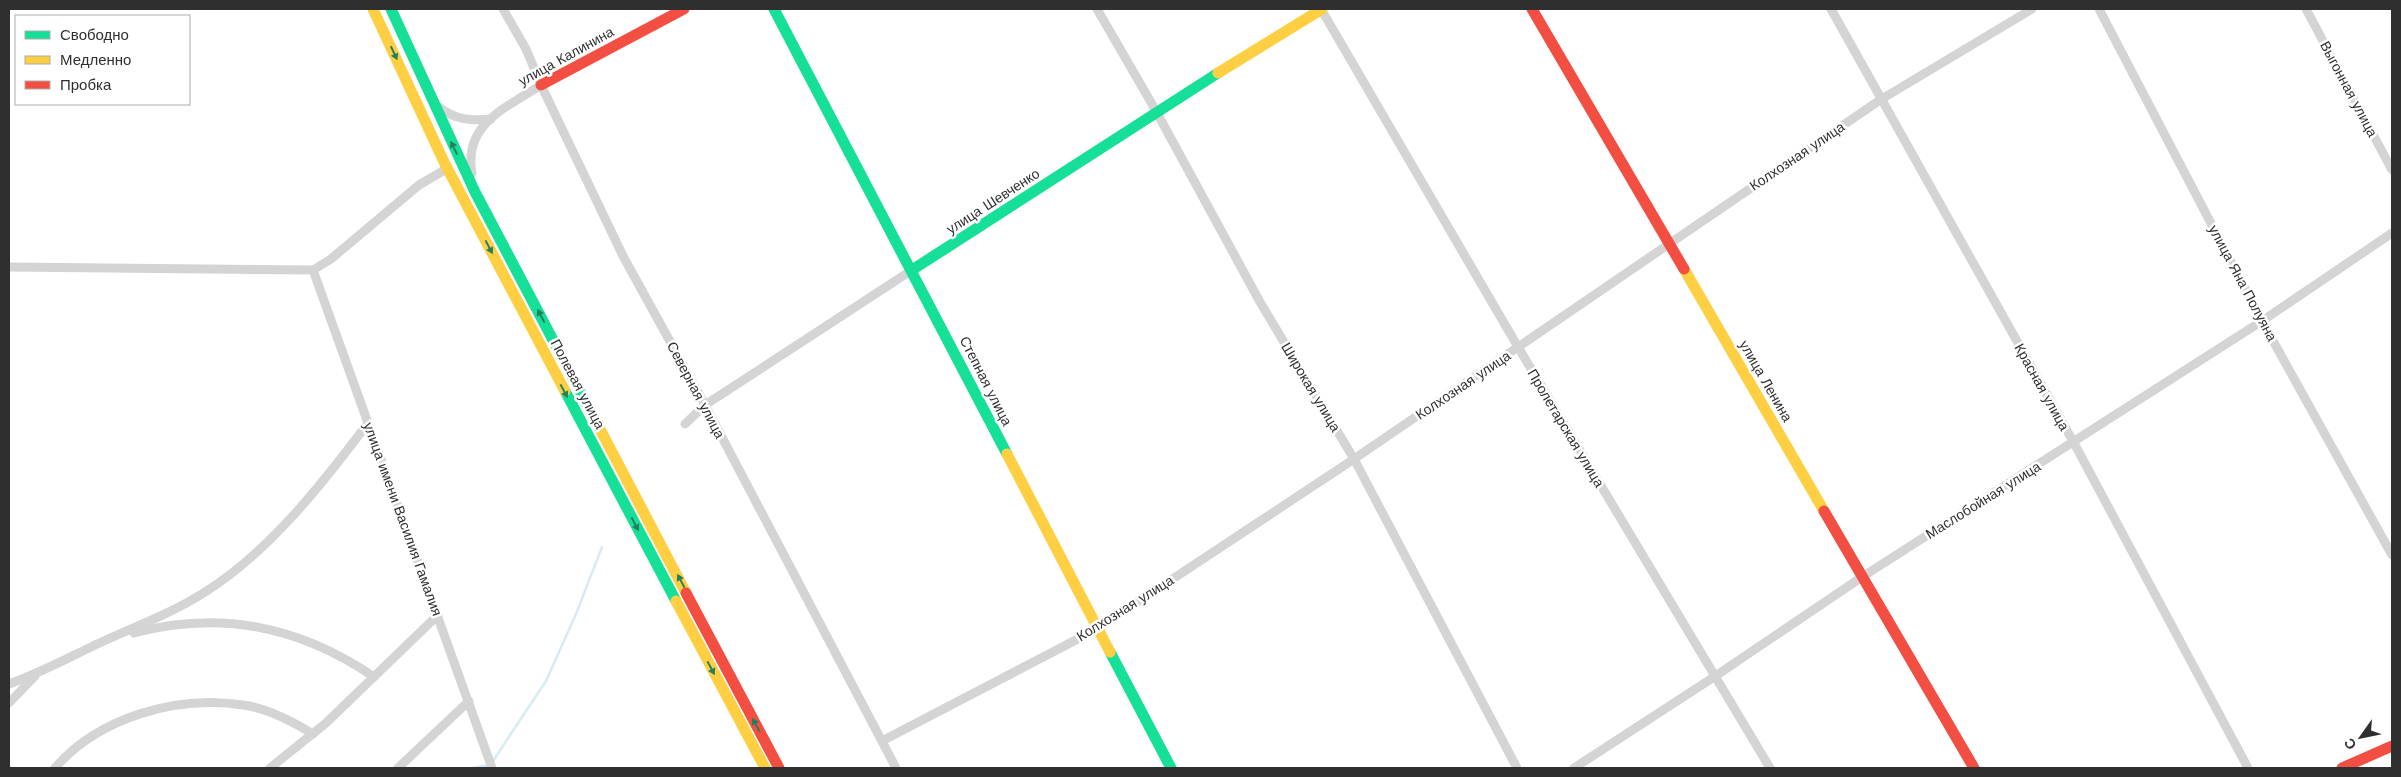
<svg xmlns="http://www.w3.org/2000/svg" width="2401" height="777" font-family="'Work Sans',sans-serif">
<rect width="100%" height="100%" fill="#fff"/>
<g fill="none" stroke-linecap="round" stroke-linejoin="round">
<g stroke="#d8eaf3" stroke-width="2.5">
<path d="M 493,761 L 546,681 L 576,614 L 602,547"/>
<path d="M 473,768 L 489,765"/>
</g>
<g stroke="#d4d4d4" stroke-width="9">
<path d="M 503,9 L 526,49 L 541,85 L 623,256 L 705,405 L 896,768"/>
<path d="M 1097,9 L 1156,111 L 1260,302 L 1354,459 L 1517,768"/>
<path d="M 1321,9 L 1518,347 L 1770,768"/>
<path d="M 1831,9 L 2074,443 L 2248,768"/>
<path d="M 2099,9 L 2262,321 L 2392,555"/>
<path d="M 2306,9 L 2392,170"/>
<path d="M 439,107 C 455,120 471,121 491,119"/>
<path d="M 472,173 C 463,124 506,108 541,85"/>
<path d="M 9,267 L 313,270 L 331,259 L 419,185 L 448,168"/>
<path d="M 313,270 L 492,768"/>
<path d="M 685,424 L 705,405 L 912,270"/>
<path d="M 134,633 C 220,610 301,627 374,677"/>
<path d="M 9,684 C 43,672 73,655 106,640 C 139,625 174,612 205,592 C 269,552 323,483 368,423"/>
<path d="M 9,703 L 35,676"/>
<path d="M 882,741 L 1097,629 L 1354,459 L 1880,100 L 2032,9"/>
<path d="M 55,768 C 99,717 177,695 243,705 C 268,708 292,721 313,734"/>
<path d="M 270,768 L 326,723 L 438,615"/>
<path d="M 398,768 L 469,701"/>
<path d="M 1574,768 L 1714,677 L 1862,577 L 2262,321 L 2392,233"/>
</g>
<g stroke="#16e098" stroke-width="11">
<path d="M 391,9 L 475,192 L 591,412"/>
<path d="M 774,9 L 1007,454"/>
<path d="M 912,270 L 1218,73"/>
<path d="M 565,391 L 676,601"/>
<path d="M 1110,652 L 1171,768"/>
</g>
<g stroke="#ffcf43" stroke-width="11">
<path d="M 373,9 L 445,164 L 565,391"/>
<path d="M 1218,73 L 1322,9"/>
<path d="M 1684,269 L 1824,511"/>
<path d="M 591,412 L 686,593"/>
<path d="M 1007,454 L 1110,652"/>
<path d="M 676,601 L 765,768"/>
</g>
<g stroke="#f24e42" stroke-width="11">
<path d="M 1532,9 L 1684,269"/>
<path d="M 541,85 L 684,9"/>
<path d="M 1824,511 L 1974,768"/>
<path d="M 686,593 L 779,768"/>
<path d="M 2342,768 L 2392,746"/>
</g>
</g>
<defs><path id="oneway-solid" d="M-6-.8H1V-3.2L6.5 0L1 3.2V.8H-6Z" transform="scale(1.25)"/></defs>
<g fill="#247f5e">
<use href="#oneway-solid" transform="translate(394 53) rotate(65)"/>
<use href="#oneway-solid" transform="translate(454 148) rotate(-116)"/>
<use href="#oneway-solid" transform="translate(489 247) rotate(62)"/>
<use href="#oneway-solid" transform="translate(541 316) rotate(-118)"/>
<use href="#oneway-solid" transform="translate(564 391) rotate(62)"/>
<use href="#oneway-solid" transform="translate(635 524) rotate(62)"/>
<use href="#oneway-solid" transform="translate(681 581) rotate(-118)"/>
<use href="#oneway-solid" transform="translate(711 668) rotate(62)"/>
<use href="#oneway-solid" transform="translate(756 725) rotate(-118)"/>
</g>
<g text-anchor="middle" stroke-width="5" stroke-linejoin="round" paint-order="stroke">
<g font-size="14" fill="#2f2f2f" stroke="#fff">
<text transform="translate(566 56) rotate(-29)" y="5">улица Калинина</text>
<text transform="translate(2349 89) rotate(62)" y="5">Выгонная улица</text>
<text transform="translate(1797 156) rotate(-34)" y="5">Колхозная улица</text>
<text transform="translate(993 201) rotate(-33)" y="5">улица Шевченко</text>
<text transform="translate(2243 283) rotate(62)" y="5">улица Яна Полуяна</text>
<text transform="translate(986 381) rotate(63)" y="5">Степная улица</text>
<text transform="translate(1766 381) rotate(60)" y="5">улица Ленина</text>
<text transform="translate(578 384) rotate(62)" y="5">Полевая улица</text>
<text transform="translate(1463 385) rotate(-34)" y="5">Колхозная улица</text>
<text transform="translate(1311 387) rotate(59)" y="5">Широкая улица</text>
<text transform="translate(2042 387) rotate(61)" y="5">Красная улица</text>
<text transform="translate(696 390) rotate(62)" y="5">Северная улица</text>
<text transform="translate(1566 428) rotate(59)" y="5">Пролетарская улица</text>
<text transform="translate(1983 500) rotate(-32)" y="5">Маслобойная улица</text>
<text transform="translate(403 519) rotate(70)" y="5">улица имени Василия Гамалия</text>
<text transform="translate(1125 608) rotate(-32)" y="5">Колхозная улица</text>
</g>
</g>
<rect width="2401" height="777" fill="none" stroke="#2f2f2f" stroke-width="20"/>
<rect x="15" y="15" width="175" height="90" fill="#ffffff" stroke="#acacac"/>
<rect x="25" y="31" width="25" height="8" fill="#16e098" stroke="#acacac"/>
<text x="60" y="40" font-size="15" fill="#2f2f2f">Свободно</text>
<rect x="25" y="56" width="25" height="8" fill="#ffcf43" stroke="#acacac"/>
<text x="60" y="65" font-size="15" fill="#2f2f2f">Медленно</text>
<rect x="25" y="81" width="25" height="8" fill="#f24e42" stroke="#acacac"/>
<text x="60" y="90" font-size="15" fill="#2f2f2f">Пробка</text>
<g transform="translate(2361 737) rotate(237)" stroke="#ffffff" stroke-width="4" paint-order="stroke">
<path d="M0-4L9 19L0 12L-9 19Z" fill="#2f2f2f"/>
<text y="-8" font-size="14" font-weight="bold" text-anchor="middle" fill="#2f2f2f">С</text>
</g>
</svg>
